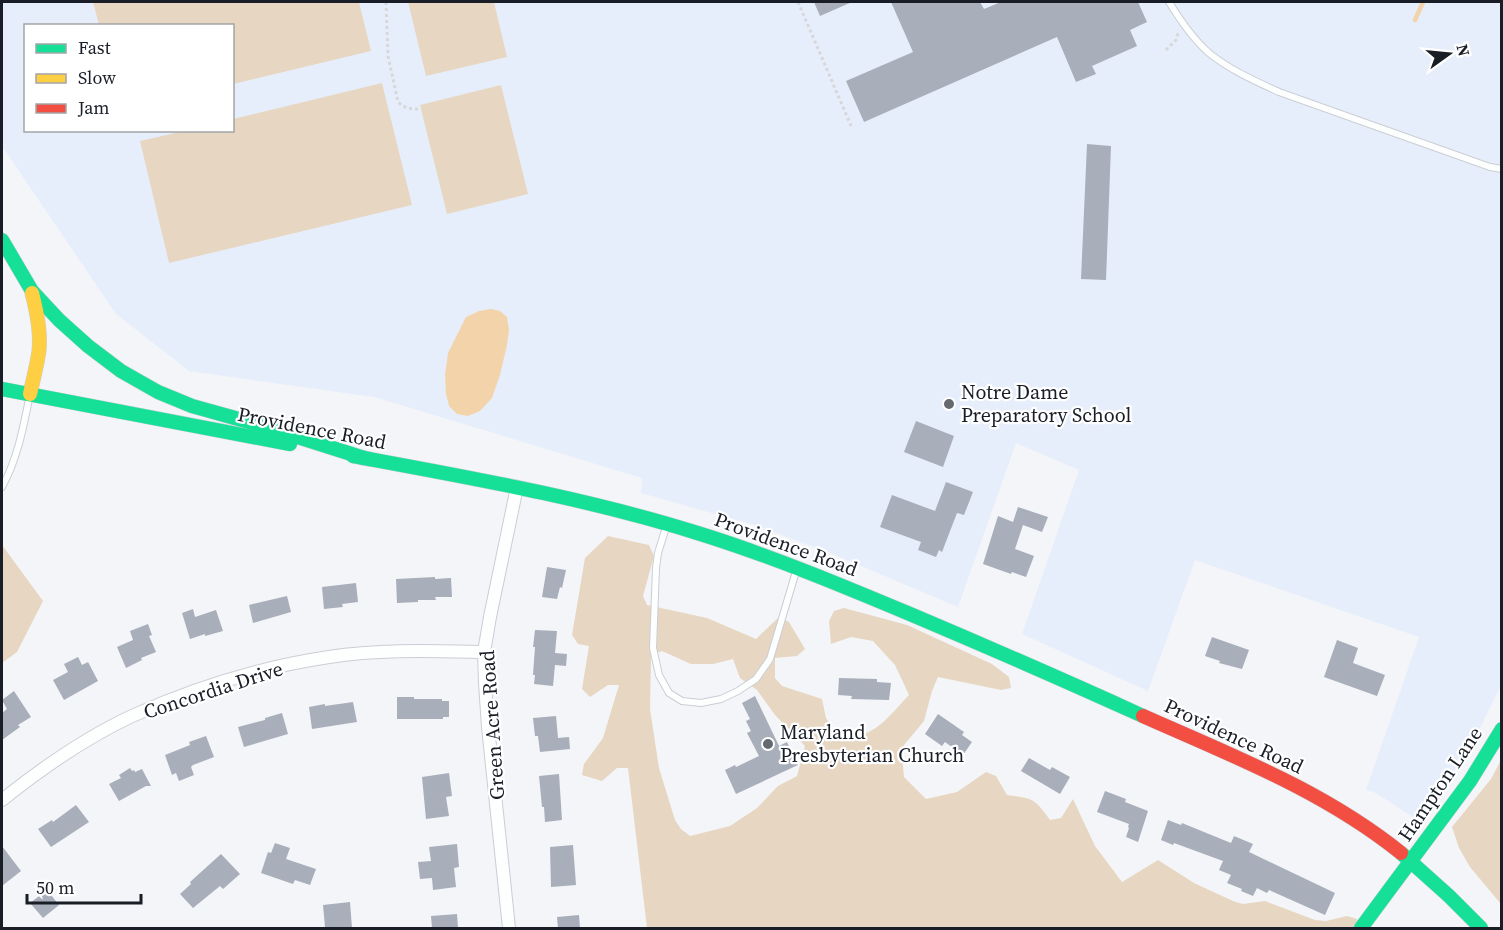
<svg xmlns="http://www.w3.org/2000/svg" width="1503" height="930" font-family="'Source Serif 4',serif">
<rect width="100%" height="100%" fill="#f3f5f8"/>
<path fill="#e7eefb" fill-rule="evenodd" d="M 2,2 L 1501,2 L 1501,685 L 1469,751 L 1417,820 L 1376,793 L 1366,790 L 1419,637 L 1195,560 L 1148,691 L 1022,634 L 1079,470 L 1016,443 L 958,607 L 835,555 L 761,527 L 641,493 L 642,478 L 374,397 L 189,371 L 116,314 L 2,146 ZM 26,26 L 232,26 L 232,130 L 26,130 Z"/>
<g fill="#e7d7c2" fill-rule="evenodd">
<path d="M 93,2 L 359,2 L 371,51 L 233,84 L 232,26 L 99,25 Z"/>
<path d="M 408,2 L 494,2 L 507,57 L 426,76 Z"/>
<path d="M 382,83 L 412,205 L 169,263 L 140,141 L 184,131 L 232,130 L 233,119 Z"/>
<path d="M 501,85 L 528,194 L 447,214 L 420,105 Z"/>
<path d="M 608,536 L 649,545 L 654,556 L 643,596 L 647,605 L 707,618 L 756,639 L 779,617 L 789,622 L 805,649 L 797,656 L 775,658 L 775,678 L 782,686 L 822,699 L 826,718 L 837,736 C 873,741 886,719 909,695 L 895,665 L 873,641 L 851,637 L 831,644 L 829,621 L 834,611 L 844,608 L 907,625 L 992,664 L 1009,677 L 1011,688 L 1001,690 L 938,677 L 932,691 L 924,721 L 904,745 L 902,755 L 904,777 L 926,799 L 957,792 L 986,772 L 996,776 L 1007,795 C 1034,799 1034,798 1050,820 L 1061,818 L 1073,799 L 1095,846 L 1122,882 L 1158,860 L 1194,883 L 1233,901 L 1243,904 L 1265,901 L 1315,920 L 1326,921 L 1347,916 L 1357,919 L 1356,928 L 647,928 L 628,768 L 617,768 L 602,781 L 582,775 L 584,764 L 603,738 L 619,685 L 608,685 L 590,697 L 582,689 L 589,646 L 578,644 L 572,635 L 585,558 ZM 662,651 L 691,664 L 713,664 L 733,659 L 740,678 L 757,690 L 775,715 L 805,746 L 797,776 L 778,786 L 757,808 L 730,826 L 690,836 L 681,829 L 675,820 L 659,768 L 650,709 L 651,655 Z"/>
<path d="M 2,545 L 43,601 L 17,652 L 2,663 Z"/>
<path d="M 1501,760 L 1501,904 L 1470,867 L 1459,848 L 1452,827 L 1491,779 Z"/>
</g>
<path fill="#f3d4aa" d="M 491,309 L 500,311 L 507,317 L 509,330 L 507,345 L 500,375 L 492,398 L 480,411 L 468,416 L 457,414 L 449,406 L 446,394 L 445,375 L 448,353 L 466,317 L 479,311 Z"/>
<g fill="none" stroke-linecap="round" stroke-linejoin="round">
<path stroke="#f3d4aa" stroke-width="4.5" d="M 1415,20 L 1423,2"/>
</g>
<g fill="#a8aeba">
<path d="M 814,2 L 852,2 L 820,16 Z"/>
<path d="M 891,2 L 980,2 L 984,9 L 1001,2 L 1138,2 L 1147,22 L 1130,30 L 1137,46 L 1092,66 L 1096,74 L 1076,82 L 1057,37 L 864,122 L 846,81 L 913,52 Z"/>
<path d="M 1087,144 L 1111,146 L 1106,280 L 1081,279 Z"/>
<path d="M 916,421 L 954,436 L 943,467 L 904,452 Z"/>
<path d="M 946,482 L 973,492 L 964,515 L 957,513 L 942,552 L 939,550 L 936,557 L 918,550 L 921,542 L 880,527 L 892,495 L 935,511 Z"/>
<path d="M 1018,507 L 1048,517 L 1042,532 L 1023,525 L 1015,549 L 1034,556 L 1026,577 L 1012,572 L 1011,574 L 983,564 L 998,516 L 1013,522 Z"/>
<path d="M 547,567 L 566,570 L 562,588 L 560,587 L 557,599 L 542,597 Z"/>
<path d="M 435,577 L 435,579 L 451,578 L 452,597 L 435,597 L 436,600 L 418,600 L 418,602 L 397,603 L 396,579 Z"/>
<path d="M 356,583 L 358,602 L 342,604 L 343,607 L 324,609 L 322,587 Z"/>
<path d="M 287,596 L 291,612 L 253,623 L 249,605 Z"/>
<path d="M 193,609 L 195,617 L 216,610 L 223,631 L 205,636 L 205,634 L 190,639 L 182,613 Z"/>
<path d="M 148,624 L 152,635 L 149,636 L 156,652 L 141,658 L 142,660 L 126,668 L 117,647 L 133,640 L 130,631 Z"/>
<path d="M 535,630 L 557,631 L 555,653 L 567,654 L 566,666 L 555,665 L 553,686 L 534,684 L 535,675 L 533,675 L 535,647 L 533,647 Z"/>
<path d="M 1212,637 L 1249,650 L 1242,669 L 1219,663 L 1220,661 L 1205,656 Z"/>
<path d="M 1337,640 L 1358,648 L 1353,663 L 1385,675 L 1377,696 L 1324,677 Z"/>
<path d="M 78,657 L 82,665 L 88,662 L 98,681 L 64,700 L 53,680 L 68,672 L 64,664 Z"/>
<path d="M 839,678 L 877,679 L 877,682 L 891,683 L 889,700 L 851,699 L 852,696 L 838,695 Z"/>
<path d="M 14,691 L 31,717 L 18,725 L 20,727 L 2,740 L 2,713 L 7,709 L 2,700 Z"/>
<path d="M 755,696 L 779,746 L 787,742 L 798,765 L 736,794 L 725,770 L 735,765 L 736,767 L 759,756 L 747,733 L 751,731 L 746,721 L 750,719 L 742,703 Z"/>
<path d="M 397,697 L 414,697 L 414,699 L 442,699 L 442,701 L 449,701 L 449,717 L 443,717 L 443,719 L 397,719 Z"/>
<path d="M 353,702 L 357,722 L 312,729 L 309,707 L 325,704 L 325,706 Z"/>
<path d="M 282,713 L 288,734 L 244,747 L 238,727 L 265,720 L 265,718 Z"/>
<path d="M 938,714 L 964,732 L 962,735 L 972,742 L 963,755 L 945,742 L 942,746 L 925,734 Z"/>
<path d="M 556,716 L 558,738 L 569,737 L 570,749 L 540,752 L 538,736 L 535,736 L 533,718 Z"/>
<path d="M 206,736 L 214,757 L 193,765 L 191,767 L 194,775 L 179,781 L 176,773 L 172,775 L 165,755 L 190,745 L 189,742 Z"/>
<path d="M 1029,758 L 1050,770 L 1052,767 L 1070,777 L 1060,794 L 1021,771 Z"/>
<path d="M 130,768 L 132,771 L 134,770 L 135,772 L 142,769 L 151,786 L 146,786 L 119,801 L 109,784 L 121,778 L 119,775 Z"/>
<path d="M 449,773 L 452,796 L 446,797 L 449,816 L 426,819 L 422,777 Z"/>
<path d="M 559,774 L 562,820 L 545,822 L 544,807 L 542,807 L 539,776 Z"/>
<path d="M 1105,791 L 1126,799 L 1125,802 L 1148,811 L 1138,842 L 1126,837 L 1129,828 L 1128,827 L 1129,824 L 1097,812 Z"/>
<path d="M 76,805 L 89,822 L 51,847 L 38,829 L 52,820 L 53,822 Z"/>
<path d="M 1168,820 L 1181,825 L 1182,823 L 1231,843 L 1234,836 L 1253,844 L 1249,852 L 1335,893 L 1325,915 L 1269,890 L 1267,893 L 1257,888 L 1253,896 L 1241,891 L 1242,889 L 1227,883 L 1231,875 L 1219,870 L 1223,861 L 1174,843 L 1173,845 L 1161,840 Z"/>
<path d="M 275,843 L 290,848 L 286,859 L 316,869 L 310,885 L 295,880 L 293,884 L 261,873 L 268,852 L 271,853 Z"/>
<path d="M 457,844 L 459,867 L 454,868 L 456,887 L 433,890 L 432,878 L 420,879 L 418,862 L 431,861 L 429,847 Z"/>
<path d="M 573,845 L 576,885 L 551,887 L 550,847 Z"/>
<path d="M 2,846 L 21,871 L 2,886 Z"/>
<path d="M 221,854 L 240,874 L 223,889 L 220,886 L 193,908 L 180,894 L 191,884 L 190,882 Z"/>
<path d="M 47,890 L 59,905 L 43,918 L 30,903 Z"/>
<path d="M 350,902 L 352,928 L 330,928 L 330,927 L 325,927 L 323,905 Z"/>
<path d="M 457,914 L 458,928 L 432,928 L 431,916 Z"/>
<path d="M 579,915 L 580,928 L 558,928 L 557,917 Z"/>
</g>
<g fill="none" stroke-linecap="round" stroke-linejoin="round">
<g stroke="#caced4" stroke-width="8">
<g id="lane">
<path d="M 1169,2 C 1180,20 1193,39 1209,53 C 1230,70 1255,81 1279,92 L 1490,167 L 1502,169"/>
<path d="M 2,487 C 17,460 23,429 29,399"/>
<path d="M 667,524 L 658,553 L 656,568 L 653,648 L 659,675 L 669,693 L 682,701 L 701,703 L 721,699 L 738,691 L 756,679 L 770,659 L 797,568"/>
</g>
</g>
<g stroke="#caced4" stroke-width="14">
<g id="street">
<path d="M 2,800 C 42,768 85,738 132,716 C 194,688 262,667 329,657 C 380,649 433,651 484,652"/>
<path d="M 509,928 L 488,727 L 485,683 L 484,652 L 490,617 L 517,487"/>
</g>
</g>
<g stroke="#caced4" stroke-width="15">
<g id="fast">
<path d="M 2,240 L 32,291 L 59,320 L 88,346 L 121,371 L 158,392 L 192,406 L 260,425 L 364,458"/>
<path d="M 2,389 L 290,444"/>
<path d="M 353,456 C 472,478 592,499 707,536 C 776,558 843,586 910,614 C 988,647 1066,681 1143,716"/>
<path d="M 1401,853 L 1449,896 L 1481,928"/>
<path d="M 1361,928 L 1470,781 L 1502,729"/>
</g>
</g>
<g stroke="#caced4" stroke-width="15">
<path id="slow" d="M 30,394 C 33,380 37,365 39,351 C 41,331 37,312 32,293"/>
</g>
<g stroke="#caced4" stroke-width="15">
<path id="jam" d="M 1143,716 C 1233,756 1324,791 1401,853"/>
</g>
<g stroke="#d7d7d9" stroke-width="3" stroke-dasharray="3 3" stroke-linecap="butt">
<path d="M 386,2 L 388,56 L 398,102 C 405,109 412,109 421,109"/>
<path d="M 798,2 L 852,128"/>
<path d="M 1166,50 L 1176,40 L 1178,33"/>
</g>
<use href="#lane" stroke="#fdfefe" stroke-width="6"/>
<use href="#street" stroke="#fdfefe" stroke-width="12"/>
<use href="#fast" stroke="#16e098" stroke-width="14"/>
<use href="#slow" stroke="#ffcf43" stroke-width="14"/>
<use href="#jam" stroke="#f24e42" stroke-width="14"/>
</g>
<g fill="#656970" stroke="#fff" stroke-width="2">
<circle cx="949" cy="404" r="6"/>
<circle cx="768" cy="744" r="6"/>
</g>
<g text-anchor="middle" stroke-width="4.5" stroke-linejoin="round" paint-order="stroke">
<g font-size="20" fill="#181d26" stroke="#fff" text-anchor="start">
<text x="961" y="399">Notre Dame<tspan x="961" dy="23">Preparatory School</tspan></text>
<text x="780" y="739">Maryland<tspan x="780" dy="23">Presbyterian Church</tspan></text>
</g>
<g font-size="20" fill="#181d26" stroke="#fff">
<text transform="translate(312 428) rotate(11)" y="7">Providence Road</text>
<text transform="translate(786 544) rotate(20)" y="7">Providence Road</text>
<text transform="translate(213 690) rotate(-18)" y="7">Concordia Drive</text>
<text transform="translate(492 725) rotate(-94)" y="7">Green Acre Road</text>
<text transform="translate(1234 736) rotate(25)" y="7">Providence Road</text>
<text transform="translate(1440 784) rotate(-56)" y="7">Hampton Lane</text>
</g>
</g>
<rect width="1503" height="930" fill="none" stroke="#181d26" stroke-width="6"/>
<rect x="24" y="24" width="210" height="108" fill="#ffffff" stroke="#a3a5a8" stroke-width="1.5"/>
<rect x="36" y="44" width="30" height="9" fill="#16e098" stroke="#a3a5a8" stroke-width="1.5"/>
<text x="78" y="54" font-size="18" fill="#181d26">Fast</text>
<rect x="36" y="74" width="30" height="9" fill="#ffcf43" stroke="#a3a5a8" stroke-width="1.5"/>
<text x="78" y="84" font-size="18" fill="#181d26">Slow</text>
<rect x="36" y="104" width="30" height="9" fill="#f24e42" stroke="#a3a5a8" stroke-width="1.5"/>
<text x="78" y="114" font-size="18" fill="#181d26">Jam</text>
<g transform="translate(1449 54) rotate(75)" stroke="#ffffff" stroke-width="4.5" paint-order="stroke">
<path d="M0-4.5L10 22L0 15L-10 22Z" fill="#181d26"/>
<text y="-9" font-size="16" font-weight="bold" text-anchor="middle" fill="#181d26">N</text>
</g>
<path d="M27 894v9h114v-9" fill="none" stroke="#181d26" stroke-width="3"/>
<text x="36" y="894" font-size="18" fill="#181d26" stroke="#ffffff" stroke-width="4.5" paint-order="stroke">50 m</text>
</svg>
